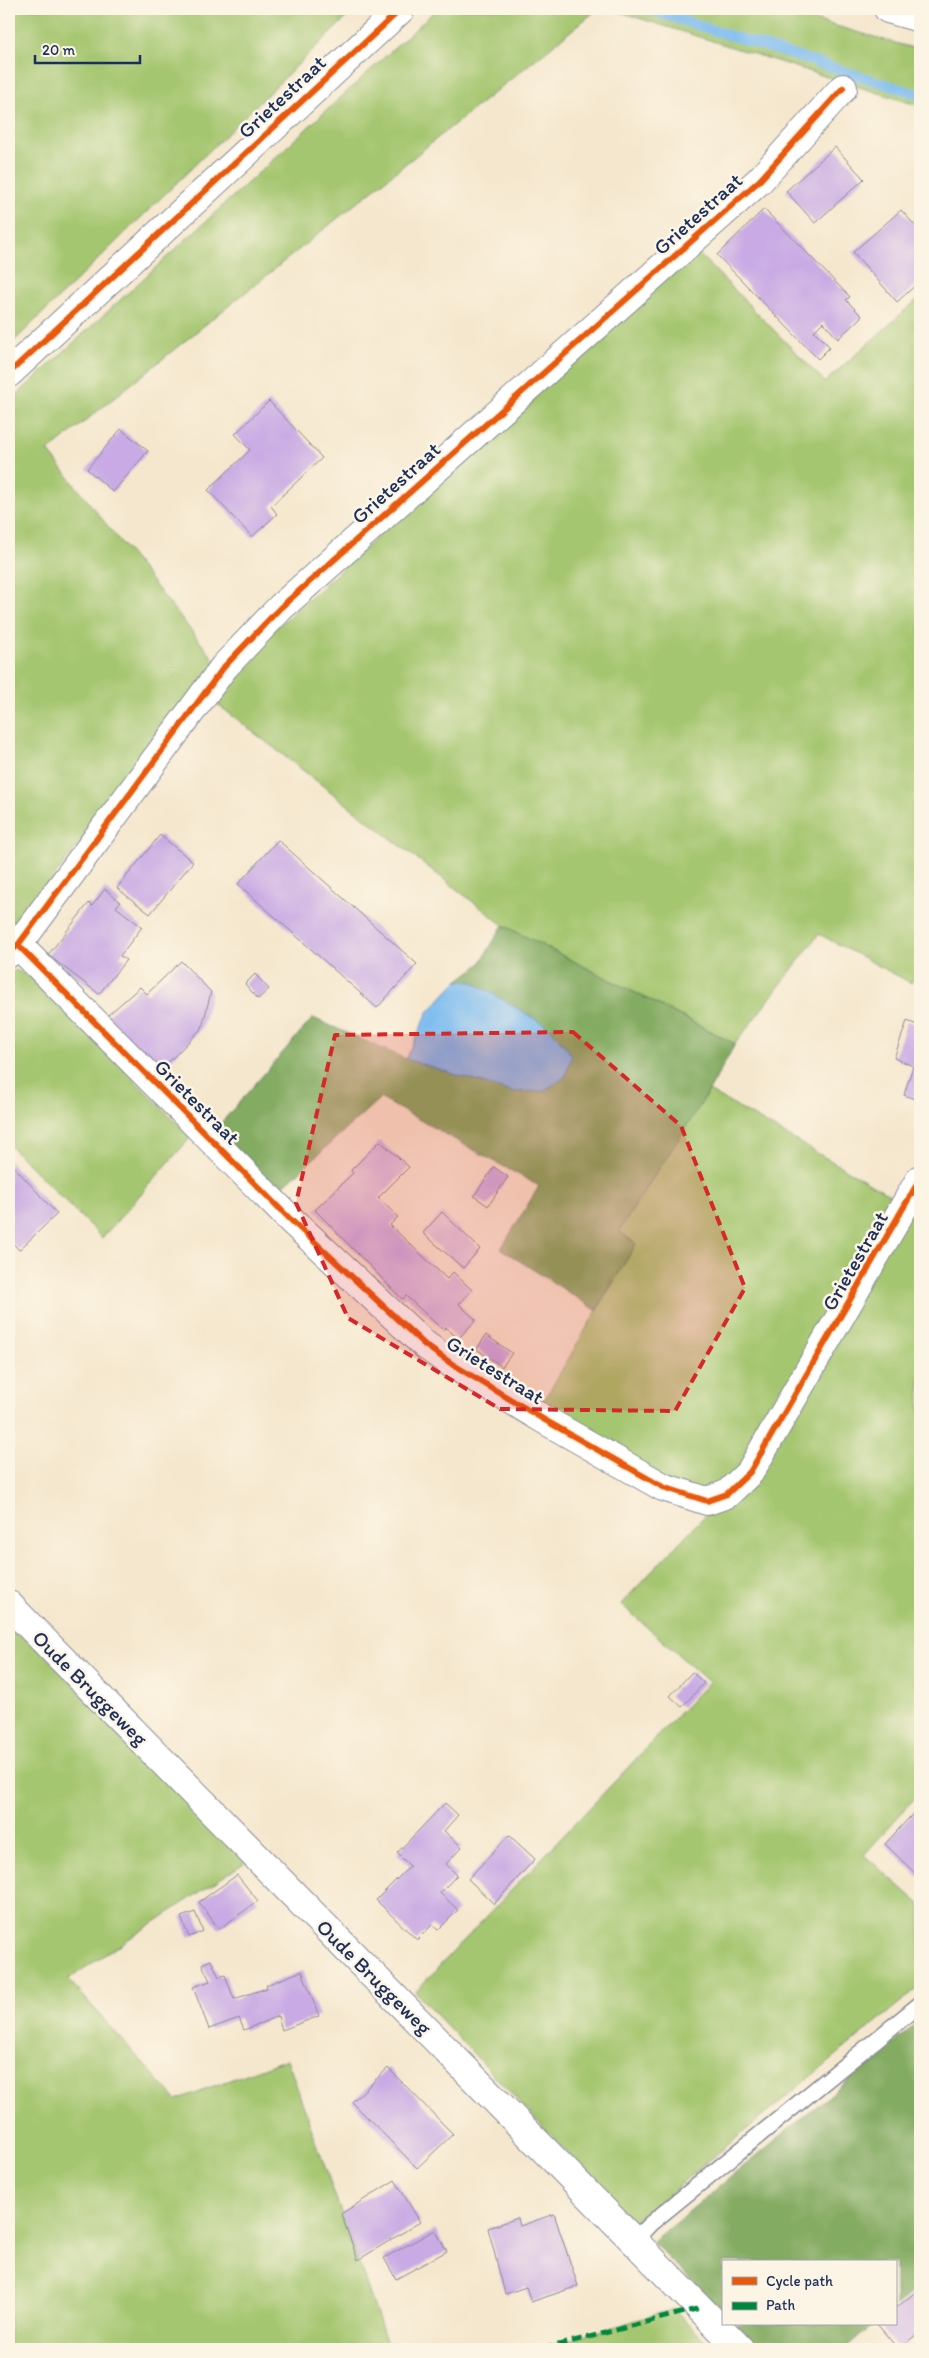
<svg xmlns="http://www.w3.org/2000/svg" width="929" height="2358" font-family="Itim,sans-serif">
<rect width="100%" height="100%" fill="#fcf5e5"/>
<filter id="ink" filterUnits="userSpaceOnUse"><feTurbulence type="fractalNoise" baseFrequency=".02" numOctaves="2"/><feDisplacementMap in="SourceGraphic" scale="10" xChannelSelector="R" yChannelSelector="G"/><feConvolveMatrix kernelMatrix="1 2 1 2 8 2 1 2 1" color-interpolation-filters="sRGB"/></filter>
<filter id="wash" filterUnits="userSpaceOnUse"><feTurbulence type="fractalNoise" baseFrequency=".0096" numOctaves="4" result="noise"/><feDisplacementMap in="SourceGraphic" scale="20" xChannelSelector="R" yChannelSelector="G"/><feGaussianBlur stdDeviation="1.12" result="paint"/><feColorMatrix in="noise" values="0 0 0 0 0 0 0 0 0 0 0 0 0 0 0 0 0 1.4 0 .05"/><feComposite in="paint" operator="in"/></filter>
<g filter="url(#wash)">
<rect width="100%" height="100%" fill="#f5e7cd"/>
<g fill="#a5c66f" stroke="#607a66">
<path d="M 9,9 L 355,9 L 9,346 Z"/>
<path d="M 437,9 L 598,9 L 48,451 L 216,662 L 17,926 L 9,918 L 9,402 Z"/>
<path d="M 610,9 L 776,9 L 920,50 L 920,106 Z"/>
<path d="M 696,251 L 825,382 L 920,297 L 920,967 L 911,983 L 819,934 L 735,1044 L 503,925 L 212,700 L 255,647 Z"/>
<path d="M 15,970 L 32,977 L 191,1137 L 102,1238 L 9,1145 L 9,976 Z"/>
<path d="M 709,1091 L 901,1201 L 920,1168 L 920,1792 L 864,1855 L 920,1904 L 920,1986 L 682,2183 L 636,2225 L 415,1992 L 709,1682 L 621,1604 L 712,1508 L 529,1418 L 543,1402 L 636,1244 L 619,1231 Z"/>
<path d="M 9,1618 L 247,1861 L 68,1979 L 176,2100 L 287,2059 L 389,2349 L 9,2349 Z"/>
<path d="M 674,2309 L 713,2349 L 539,2349 Z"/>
</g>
<g fill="#84ab62" stroke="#506d60">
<path d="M 503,925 L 735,1044 L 709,1091 L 619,1231 L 636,1244 L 596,1310 L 501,1249 L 539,1186 L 380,1098 L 277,1192 L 214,1131 L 313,1018 L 406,1059 L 511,1092 L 473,982 L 457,981 L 480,964 Z"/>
<path d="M 920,2021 L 920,2285 L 895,2306 L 895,2262 L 723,2262 L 723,2312 L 652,2242 Z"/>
<path d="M 736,2324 L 873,2324 L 844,2349 L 761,2349 Z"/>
</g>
<path fill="#7dbbf0" stroke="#4c75a7" d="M 457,981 L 473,982 L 550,1028 L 572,1055 L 565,1077 L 544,1091 L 511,1092 L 406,1059 L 428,1012 Z"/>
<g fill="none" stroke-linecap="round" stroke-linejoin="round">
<path stroke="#7dbbf0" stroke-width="10" d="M 646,9 L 920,95"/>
</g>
<g id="blocks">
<g fill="#c9aae4">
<path d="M 835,147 L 864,179 L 815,223 L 786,191 Z"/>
<path d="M 764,209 L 850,297 L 846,300 L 862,316 L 838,339 L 823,322 L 814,331 L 830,347 L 818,359 L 717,255 Z"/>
<path d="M 901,210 L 920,231 L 920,281 L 897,302 L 853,252 Z"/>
<path d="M 269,401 L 322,458 L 271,506 L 277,514 L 252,537 L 208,490 L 250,450 L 235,434 Z"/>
<path d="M 121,429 L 148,451 L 113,492 L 87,469 Z"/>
<path d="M 160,835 L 193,862 L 150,914 L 117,888 Z"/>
<path d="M 278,840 L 417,964 L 377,1008 L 238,884 Z"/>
<path d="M 105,889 L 120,902 L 116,907 L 142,927 L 120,956 L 126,960 L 99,994 L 48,955 L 89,903 L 92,906 Z"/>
<path d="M 181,961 L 211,992 L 202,1028 L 158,1073 L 107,1016 L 140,987 L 147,994 Z"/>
<path d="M 255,974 L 269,989 L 258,999 L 245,984 Z"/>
<path d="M 907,1021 L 920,1026 L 920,1101 L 904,1095 L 913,1066 L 894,1058 Z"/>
<path d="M 380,1141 L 409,1167 L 378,1198 L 398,1217 L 390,1225 L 447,1279 L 453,1272 L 472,1290 L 459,1304 L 476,1320 L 458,1339 L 446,1327 L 443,1330 L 406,1296 L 402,1299 L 315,1210 L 353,1173 L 351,1170 Z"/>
<path d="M 9,1161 L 57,1214 L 19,1250 L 9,1239 Z"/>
<path d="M 494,1167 L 508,1177 L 488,1206 L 474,1196 Z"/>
<path d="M 442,1212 L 480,1249 L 463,1268 L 423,1233 Z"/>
<path d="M 486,1335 L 512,1353 L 502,1367 L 477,1349 Z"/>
<path d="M 692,1672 L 704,1683 L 682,1707 L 670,1696 Z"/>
<path d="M 445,1803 L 458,1815 L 444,1831 L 462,1847 L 446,1864 L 457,1875 L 440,1893 L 458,1910 L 438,1930 L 432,1925 L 417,1940 L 376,1900 L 410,1866 L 397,1853 Z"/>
<path d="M 920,1806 L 920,1878 L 885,1844 Z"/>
<path d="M 509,1835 L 535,1859 L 494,1904 L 468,1879 Z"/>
<path d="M 237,1875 L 258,1901 L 219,1929 L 199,1902 Z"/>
<path d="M 195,1912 L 203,1931 L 189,1937 L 181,1917 Z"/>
<path d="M 211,1960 L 219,1977 L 225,1975 L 234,1999 L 267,1988 L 266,1985 L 302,1971 L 319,2016 L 282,2030 L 278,2016 L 244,2030 L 239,2018 L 209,2029 L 193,1987 L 210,1981 L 202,1964 Z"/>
<path d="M 388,2068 L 453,2134 L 417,2168 L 352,2102 Z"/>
<path d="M 395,2180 L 420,2222 L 358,2260 L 341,2214 Z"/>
<path d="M 554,2214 L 578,2286 L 531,2302 L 526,2287 L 505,2294 L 488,2228 L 518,2218 L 520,2226 Z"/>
<path d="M 435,2230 L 447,2251 L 396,2279 L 384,2258 Z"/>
<path d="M 920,2288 L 920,2332 L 898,2349 L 877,2324 L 895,2324 L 895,2309 Z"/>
</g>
</g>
</g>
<g filter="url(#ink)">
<use href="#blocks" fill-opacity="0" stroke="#888b96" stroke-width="1"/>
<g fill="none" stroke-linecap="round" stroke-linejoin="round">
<g stroke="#888b96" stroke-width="18">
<path id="service" d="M 634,2241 L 650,2224 L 920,2004"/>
</g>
<g stroke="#888b96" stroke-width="30">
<g id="minor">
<path d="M 9,373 L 401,9"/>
<path d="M 18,945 L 291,1220 L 425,1345 L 452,1364 L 543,1419 L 663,1487 L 707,1501 L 727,1494 L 750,1472 L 920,1179"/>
<path d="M 9,953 L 18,945 L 224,667 L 280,608 L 760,180 L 843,88"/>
<path d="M 9,1605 L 740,2349"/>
</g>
</g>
<g stroke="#888b96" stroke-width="30">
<path id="motorway" d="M 888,9 L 920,18"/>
</g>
<use href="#service" stroke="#fff" stroke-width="15"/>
<use href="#minor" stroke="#fff" stroke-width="28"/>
<use href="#motorway" stroke="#fff" stroke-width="28"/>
<path stroke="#00873e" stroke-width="5" stroke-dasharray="10 5" stroke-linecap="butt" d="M 543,2349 L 700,2308"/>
<g stroke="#fcf5e5" stroke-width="9">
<g id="cycleway">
<path d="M 9,373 L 401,9"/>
<path d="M 18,945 L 291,1220 L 425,1345 L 452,1364 L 543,1419 L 663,1487 L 707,1501 L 727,1494 L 750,1472 L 920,1179"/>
<path d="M 9,953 L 18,945 L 224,667 L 280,608 L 760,180 L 843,88"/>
</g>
</g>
<use href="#cycleway" stroke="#e8590c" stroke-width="6"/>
</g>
</g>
<path fill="#d62828" fill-opacity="0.2" stroke="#d62828" stroke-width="4" stroke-dasharray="10 6" stroke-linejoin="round" d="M 573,1032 L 681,1126 L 745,1288 L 675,1411 L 500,1409 L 348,1318 L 296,1203 L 335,1035 Z"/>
<g text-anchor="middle" stroke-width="5" stroke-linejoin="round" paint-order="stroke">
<g font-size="21" fill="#1b2f5e" stroke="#fcf5e5">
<text transform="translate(282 97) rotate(-43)" y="7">Grietestraat</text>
<text transform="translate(698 214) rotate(-42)" y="7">Grietestraat</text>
<text transform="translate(396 483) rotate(-42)" y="7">Grietestraat</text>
<text transform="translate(197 1102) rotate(45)" y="7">Grietestraat</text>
<text transform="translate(855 1261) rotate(-60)" y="7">Grietestraat</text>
<text transform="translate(495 1370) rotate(32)" y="7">Grietestraat</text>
<text transform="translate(90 1688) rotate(45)" y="7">Oude Bruggeweg</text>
<text transform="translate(374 1977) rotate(45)" y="7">Oude Bruggeweg</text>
</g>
</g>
<rect width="929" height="2358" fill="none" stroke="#fcf5e5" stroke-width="30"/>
<rect x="722" y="2260" width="175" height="65" fill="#fcf5e5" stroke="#a2a6af"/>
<rect x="732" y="2277" width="25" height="8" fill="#e8590c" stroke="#a2a6af"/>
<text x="766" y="2286" font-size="15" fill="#1b2f5e">Cycle path</text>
<rect x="732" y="2302" width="25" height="8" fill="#00873e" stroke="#a2a6af"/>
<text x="766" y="2310" font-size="15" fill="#1b2f5e">Path</text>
<path d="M35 55v8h105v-8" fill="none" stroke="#1b2f5e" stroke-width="2.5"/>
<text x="42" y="55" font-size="15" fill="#1b2f5e" stroke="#fcf5e5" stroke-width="4" paint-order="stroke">20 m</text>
</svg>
